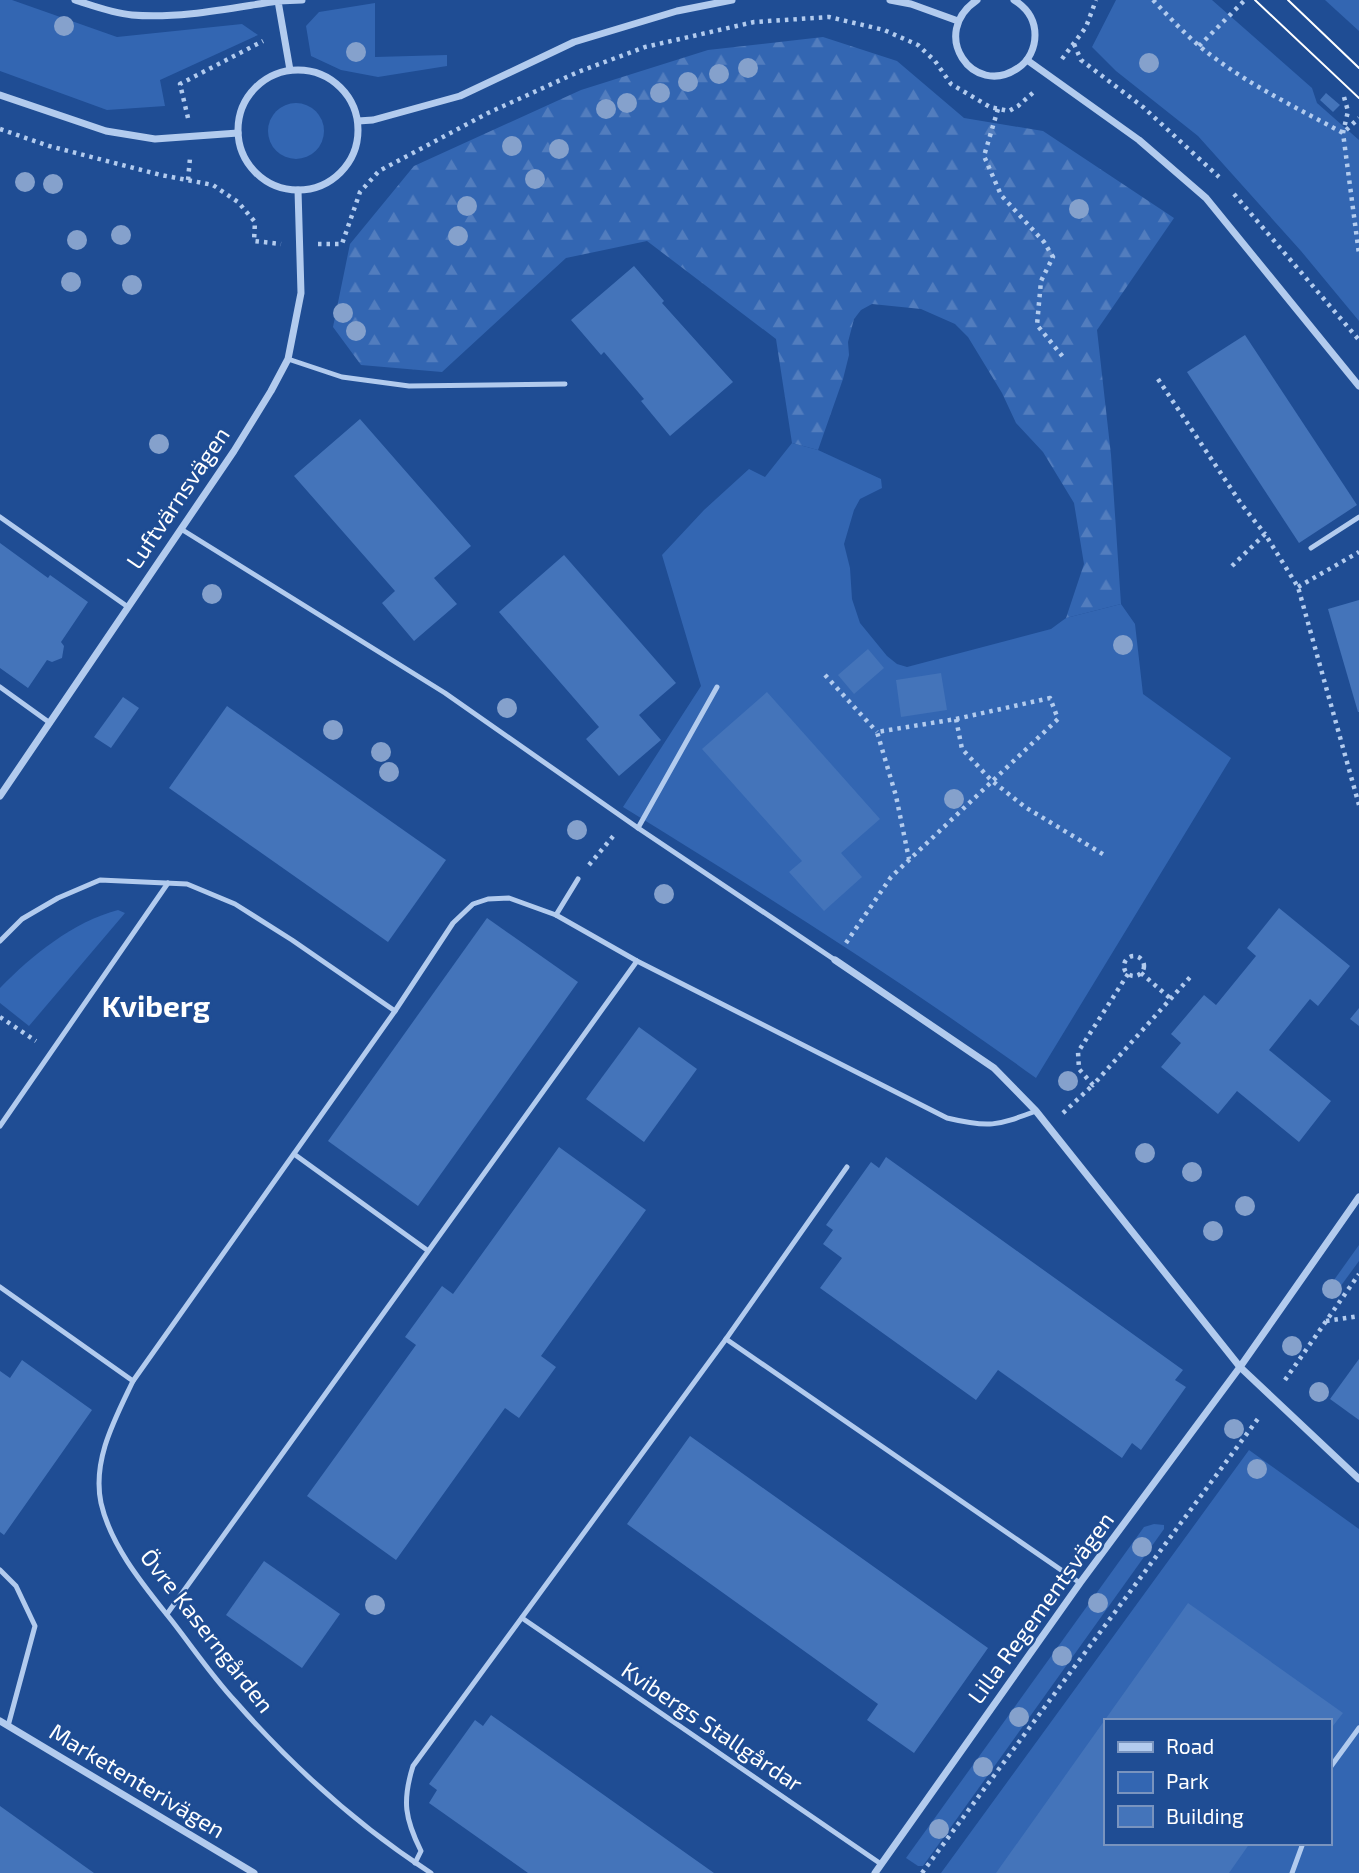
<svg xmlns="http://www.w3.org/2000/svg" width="1359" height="1873" font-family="'Exo 2',sans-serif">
<defs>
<pattern id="forest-firs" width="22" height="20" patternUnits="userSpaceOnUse" patternTransform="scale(1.75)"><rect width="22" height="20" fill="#3366b2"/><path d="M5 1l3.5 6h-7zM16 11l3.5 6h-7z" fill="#527dbe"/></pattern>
</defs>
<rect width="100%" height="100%" fill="#1f4d94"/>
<g fill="#3366b2" fill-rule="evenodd">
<path d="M 0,0 L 12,0 L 117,37 L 242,24 L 258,35 L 160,80 L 165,106 L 107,110 L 0,71 Z"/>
<path d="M 1116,0 L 1212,0 L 1312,88 L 1317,103 L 1359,140 L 1359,321 L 1301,251 L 1198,136 L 1116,71 L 1092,47 Z"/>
<path d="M 1325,0 L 1359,0 L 1359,31 Z"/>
<path d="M 375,3 L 375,57 L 447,55 L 447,66 L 378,77 L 341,70 L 311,56 L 306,26 L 319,12 Z"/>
<circle cx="296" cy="131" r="28"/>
<path d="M 792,443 L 818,450 L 881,479 L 882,488 L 860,499 L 854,510 L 844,544 L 850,568 L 852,599 L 860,623 L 887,656 L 897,664 L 907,667 L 1051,629 L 1066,618 L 1121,604 L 1135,624 L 1143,694 L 1231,758 L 1036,1078 C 903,982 763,893 623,807 L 701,686 L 662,555 L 704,510 L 749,469 L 765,477 Z"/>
<path d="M 118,910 L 125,913 L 29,1026 L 0,1003 L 0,988 C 32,955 73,922 118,910 Z"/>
<path d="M 1359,1245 L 1359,1261 L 1332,1298 L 1324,1294 Z"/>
<path d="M 1249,1450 L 1359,1529 L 1359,1873 L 941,1873 ZM 1105,1721 L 1329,1721 L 1329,1843 L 1105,1843 Z"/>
<path d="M 1154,1524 L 1164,1525 L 1164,1529 L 923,1866 L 918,1866 L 906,1858 L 1144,1527 Z"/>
</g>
<path fill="url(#forest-firs)" d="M 823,37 L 897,61 L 964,118 L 1043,131 L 1174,218 L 1097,330 L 1111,455 L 1121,604 L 1066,618 L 1084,564 L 1074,503 L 1043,452 L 1016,423 L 1002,393 L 968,337 L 955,324 L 921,309 L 872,304 L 861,310 L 854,319 L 848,342 L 849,355 L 843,379 L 818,450 L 792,443 L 776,339 L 647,241 L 566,258 L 442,372 L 361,365 L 333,327 L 350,244 L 414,166 L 581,90 L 708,50 Z"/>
<g fill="#4474ba">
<path d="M 1326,93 L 1340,105 L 1333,112 L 1320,100 Z"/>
<path d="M 634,266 L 664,301 L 662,303 L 733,382 L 670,436 L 641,401 L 644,399 L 604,352 L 601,355 L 571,320 Z"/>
<path d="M 1245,335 L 1357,505 L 1299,543 L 1187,372 Z"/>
<path d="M 360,419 L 471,546 L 434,578 L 457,604 L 414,641 L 382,603 L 395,591 L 294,476 Z"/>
<path d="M 0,543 L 48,578 L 50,575 L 88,602 L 61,642 L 64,646 L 62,658 L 52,662 L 47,660 L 28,688 L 0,668 Z"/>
<path d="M 564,555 L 676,683 L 639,715 L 661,740 L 619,776 L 586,739 L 599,727 L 499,612 Z"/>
<path d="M 1359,600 L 1359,712 L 1358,712 L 1328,609 Z"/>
<path d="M 868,649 L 884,668 L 854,694 L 838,675 Z"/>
<path d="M 941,673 L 947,710 L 901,717 L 896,680 Z"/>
<path d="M 767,692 L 880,819 L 841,853 L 862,877 L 824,911 L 789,872 L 802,861 L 702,749 Z"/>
<path d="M 123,697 L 139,708 L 111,748 L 94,737 Z"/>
<path d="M 227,706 L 446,860 L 388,942 L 169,788 Z"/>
<path d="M 1279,908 L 1350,966 L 1318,1006 L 1310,999 L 1269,1050 L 1331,1101 L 1299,1142 L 1237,1091 L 1218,1114 L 1161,1067 L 1181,1043 L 1171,1034 L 1204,995 L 1216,1005 L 1256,956 L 1247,948 Z"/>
<path d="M 487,918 L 578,982 L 418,1206 L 328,1141 Z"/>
<path d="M 1359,1008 L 1359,1026 L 1350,1019 Z"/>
<path d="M 639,1027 L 697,1069 L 644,1142 L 586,1099 Z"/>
<path d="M 559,1147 L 646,1210 L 541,1356 L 556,1367 L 519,1418 L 505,1408 L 396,1560 L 307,1496 L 416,1345 L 405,1337 L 442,1286 L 453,1294 Z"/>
<path d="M 886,1157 L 1183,1370 L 1175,1380 L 1186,1387 L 1141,1450 L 1132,1443 L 1122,1458 L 998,1370 L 976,1400 L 820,1288 L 842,1258 L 823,1244 L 833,1230 L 826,1225 L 871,1162 L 879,1168 Z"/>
<path d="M 1359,1359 L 1359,1420 L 1330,1399 Z"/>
<path d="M 22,1360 L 92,1410 L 4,1535 L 0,1532 L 0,1371 L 10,1378 Z"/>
<path d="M 690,1436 L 988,1648 L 914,1753 L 867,1720 L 878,1704 L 627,1524 Z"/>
<path d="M 264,1561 L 340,1614 L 302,1668 L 226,1615 Z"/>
<path d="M 1188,1603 L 1343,1713 L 1329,1731 L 1329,1721 L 1105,1721 L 1105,1843 L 1250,1843 L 1229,1873 L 996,1873 Z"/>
<path d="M 491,1715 L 714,1873 L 528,1873 L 429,1803 L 437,1790 L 429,1784 L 475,1720 L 483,1726 Z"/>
<path d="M 0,1806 L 94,1873 L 0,1873 Z"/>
</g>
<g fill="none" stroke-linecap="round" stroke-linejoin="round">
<g stroke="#b2cbee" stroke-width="4.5" stroke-dasharray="3.5 5" stroke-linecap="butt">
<path d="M 1153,0 C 1173,21 1192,42 1216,59 C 1255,88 1301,110 1343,133 L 1359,118"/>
<path d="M 1074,44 L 1081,60 L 1143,107 L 1219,177"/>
<path d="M 1199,46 L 1245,0"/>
<path d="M 1062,59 L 1086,27 L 1096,0"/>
<path d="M 1344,97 L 1348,111 L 1343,133 L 1359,254"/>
<path d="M 998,109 L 984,156 L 1001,195 L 1044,242 L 1053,257 L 1041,281 L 1037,325 L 1063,357"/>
<path d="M 188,118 L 180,84 L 263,41"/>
<path d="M 0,129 L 49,146 L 161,175 L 213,185 L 238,202 L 255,222 L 254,241 L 281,244"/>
<path d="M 188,180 L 190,158"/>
<path d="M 1234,194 L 1359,340"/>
<path d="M 318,244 L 342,244 L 360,192 L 379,171 L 488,113 L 578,72 L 645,47 L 754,22 L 829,17 L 884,30 L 918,45 L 935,61 L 951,84 L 990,107 L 1009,111 L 1018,106 L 1036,90"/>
<path d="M 1158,379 L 1242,505 L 1265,534"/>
<path d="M 1232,566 L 1265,534 L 1298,587 L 1359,805"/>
<path d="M 1298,587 L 1359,552"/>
<path d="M 825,675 L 877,732"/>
<path d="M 956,719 L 962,749 L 991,780 L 1025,807 L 1106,856"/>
<path d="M 589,865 L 615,834"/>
<path d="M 846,943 L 891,877 L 1058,719 L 1050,698 L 956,719 L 877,732 L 896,796 L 909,859"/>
<circle cx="1134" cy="966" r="10"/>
<path d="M 1141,973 L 1171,999"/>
<path d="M 1128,974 L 1078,1052 L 1079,1069 L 1093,1085 L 1193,974"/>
<path d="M 0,1017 L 36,1041"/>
<path d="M 1063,1113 L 1093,1085"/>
<path d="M 1326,1321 L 1359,1316"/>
<path d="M 1285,1380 L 1359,1274"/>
<path d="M 922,1873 L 1260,1416"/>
</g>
<g stroke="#b2cbee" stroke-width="5">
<path d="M 288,359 L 342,377 L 409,386 L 565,384"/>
<path d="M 0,517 L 128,607"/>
<path d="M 181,529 L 445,693 L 638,828 L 835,960"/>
<path d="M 1311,548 L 1359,517"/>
<path d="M 0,687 L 50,723"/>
<path d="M 638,828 L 717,687"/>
<path d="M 556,915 L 578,879"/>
<path d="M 0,941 L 22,919 L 58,898 L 100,880 L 187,884 L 235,904 L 292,940 L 395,1011"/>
<path d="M 0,1126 L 168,883"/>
<path d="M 294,1154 L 427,1250"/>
<path d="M 0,1287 L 133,1381 C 115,1419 92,1460 101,1503 C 111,1547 145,1587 172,1621 C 193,1648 212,1676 235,1701 C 292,1766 358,1826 431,1873"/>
<path d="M 726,1339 L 1080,1583"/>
<path d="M 133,1381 L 395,1011 L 453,923 L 473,904 L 488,899 L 509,898 L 556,915 L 637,961 L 947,1118 C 989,1128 996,1126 1036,1111"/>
<path d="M 0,1570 L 16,1586 L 35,1626 L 8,1726"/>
<path d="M 167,1614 L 637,961"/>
<path d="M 522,1618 L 881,1864"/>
<path d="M 1329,1769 L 1359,1728"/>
<path d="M 415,1863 L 421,1851 C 405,1819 402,1801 413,1766 L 726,1339 L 847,1167"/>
<path d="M 1292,1873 L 1303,1843"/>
</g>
<g stroke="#b2cbee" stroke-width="7">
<path d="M 75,0 C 94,6 112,13 132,15 C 180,19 231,8 278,1"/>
<path d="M 890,0 L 911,4 L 958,21"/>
<path d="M 977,0 C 928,33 973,99 1018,68 C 1029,61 1035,48 1035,35 C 1035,20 1027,8 1014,0"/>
<path d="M 1027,60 L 1139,140 L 1206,198 L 1359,386"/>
<circle cx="298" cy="130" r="60"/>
<path d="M 290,70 L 278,1 L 302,0"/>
<path d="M 0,95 L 106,131 L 155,139 L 238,133"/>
<path d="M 358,121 L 373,120 L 460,96 L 574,42 L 677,11 L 732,0"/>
<path d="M 0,796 L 234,451 L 271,391 L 288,359 L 301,293 L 298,190"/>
<path d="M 835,960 L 994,1068 L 1036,1111 L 1240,1367 L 1359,1479"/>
<path d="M 0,1721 L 254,1873"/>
<path d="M 875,1873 L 1080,1583 L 1240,1367 L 1359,1197"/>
</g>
<g stroke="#fff" stroke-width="2">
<path d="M 1255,0 L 1359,98"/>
<path d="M 1288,0 L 1359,68"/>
</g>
</g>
<g fill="#85a1cc">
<circle cx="64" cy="26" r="10"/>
<circle cx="356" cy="52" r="10"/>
<circle cx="1149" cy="63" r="10"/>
<circle cx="748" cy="68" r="10"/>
<circle cx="719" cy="74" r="10"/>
<circle cx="688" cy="82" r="10"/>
<circle cx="660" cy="93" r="10"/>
<circle cx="627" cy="103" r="10"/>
<circle cx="606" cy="109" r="10"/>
<circle cx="512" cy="146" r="10"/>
<circle cx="559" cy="149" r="10"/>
<circle cx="535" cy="179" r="10"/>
<circle cx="25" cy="182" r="10"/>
<circle cx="53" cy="184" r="10"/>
<circle cx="467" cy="206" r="10"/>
<circle cx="1079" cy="209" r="10"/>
<circle cx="121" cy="235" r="10"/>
<circle cx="458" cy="236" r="10"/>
<circle cx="77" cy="240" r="10"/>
<circle cx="71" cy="282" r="10"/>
<circle cx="132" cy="285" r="10"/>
<circle cx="343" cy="313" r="10"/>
<circle cx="356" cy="331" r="10"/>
<circle cx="159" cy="444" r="10"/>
<circle cx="212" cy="594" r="10"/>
<circle cx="1123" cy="645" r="10"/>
<circle cx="507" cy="708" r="10"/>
<circle cx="333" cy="730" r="10"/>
<circle cx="381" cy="752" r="10"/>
<circle cx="389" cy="772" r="10"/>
<circle cx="954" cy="799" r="10"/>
<circle cx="577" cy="830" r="10"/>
<circle cx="664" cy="894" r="10"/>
<circle cx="1068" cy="1081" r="10"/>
<circle cx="1145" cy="1153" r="10"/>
<circle cx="1192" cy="1172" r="10"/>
<circle cx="1245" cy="1206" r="10"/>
<circle cx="1213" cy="1231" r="10"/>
<circle cx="1332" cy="1289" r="10"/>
<circle cx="1292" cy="1346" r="10"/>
<circle cx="1319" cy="1392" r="10"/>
<circle cx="1234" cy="1429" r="10"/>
<circle cx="1257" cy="1469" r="10"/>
<circle cx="1142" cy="1547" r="10"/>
<circle cx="1098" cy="1603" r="10"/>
<circle cx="375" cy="1605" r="10"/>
<circle cx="1062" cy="1656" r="10"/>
<circle cx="1019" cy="1717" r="10"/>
<circle cx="983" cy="1767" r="10"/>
<circle cx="939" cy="1829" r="10"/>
</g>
<g text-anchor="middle" stroke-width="5" stroke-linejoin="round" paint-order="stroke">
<g font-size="23" fill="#fff" stroke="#1f4d94">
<text transform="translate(178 498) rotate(-56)" y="8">Luftvärnsvägen</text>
<text transform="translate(1041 1608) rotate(-54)" y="8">Lilla Regementsvägen</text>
<text transform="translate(207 1631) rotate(52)" y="8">Övre Kaserngården</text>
<text transform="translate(712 1727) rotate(34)" y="8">Kvibergs Stallgårdar</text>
<text transform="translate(137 1781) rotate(31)" y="8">Marketenterivägen</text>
</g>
<g font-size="30" font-weight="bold" fill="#fff" stroke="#1f4d94">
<text x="156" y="1017">Kviberg</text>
</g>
</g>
<rect x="1104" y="1719" width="228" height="126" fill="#1f4d94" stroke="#7994bf" stroke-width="2"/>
<rect x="1118" y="1742" width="35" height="10" fill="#b2cbee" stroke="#7994bf" stroke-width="2"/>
<text x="1166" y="1754" font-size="21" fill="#ffffff">Road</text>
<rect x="1118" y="1772" width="35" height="21" fill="#3366b2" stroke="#7994bf" stroke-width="2"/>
<text x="1166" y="1789" font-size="21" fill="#ffffff">Park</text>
<rect x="1118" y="1806" width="35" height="21" fill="#4474ba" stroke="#7994bf" stroke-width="2"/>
<text x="1166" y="1824" font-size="21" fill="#ffffff">Building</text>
</svg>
